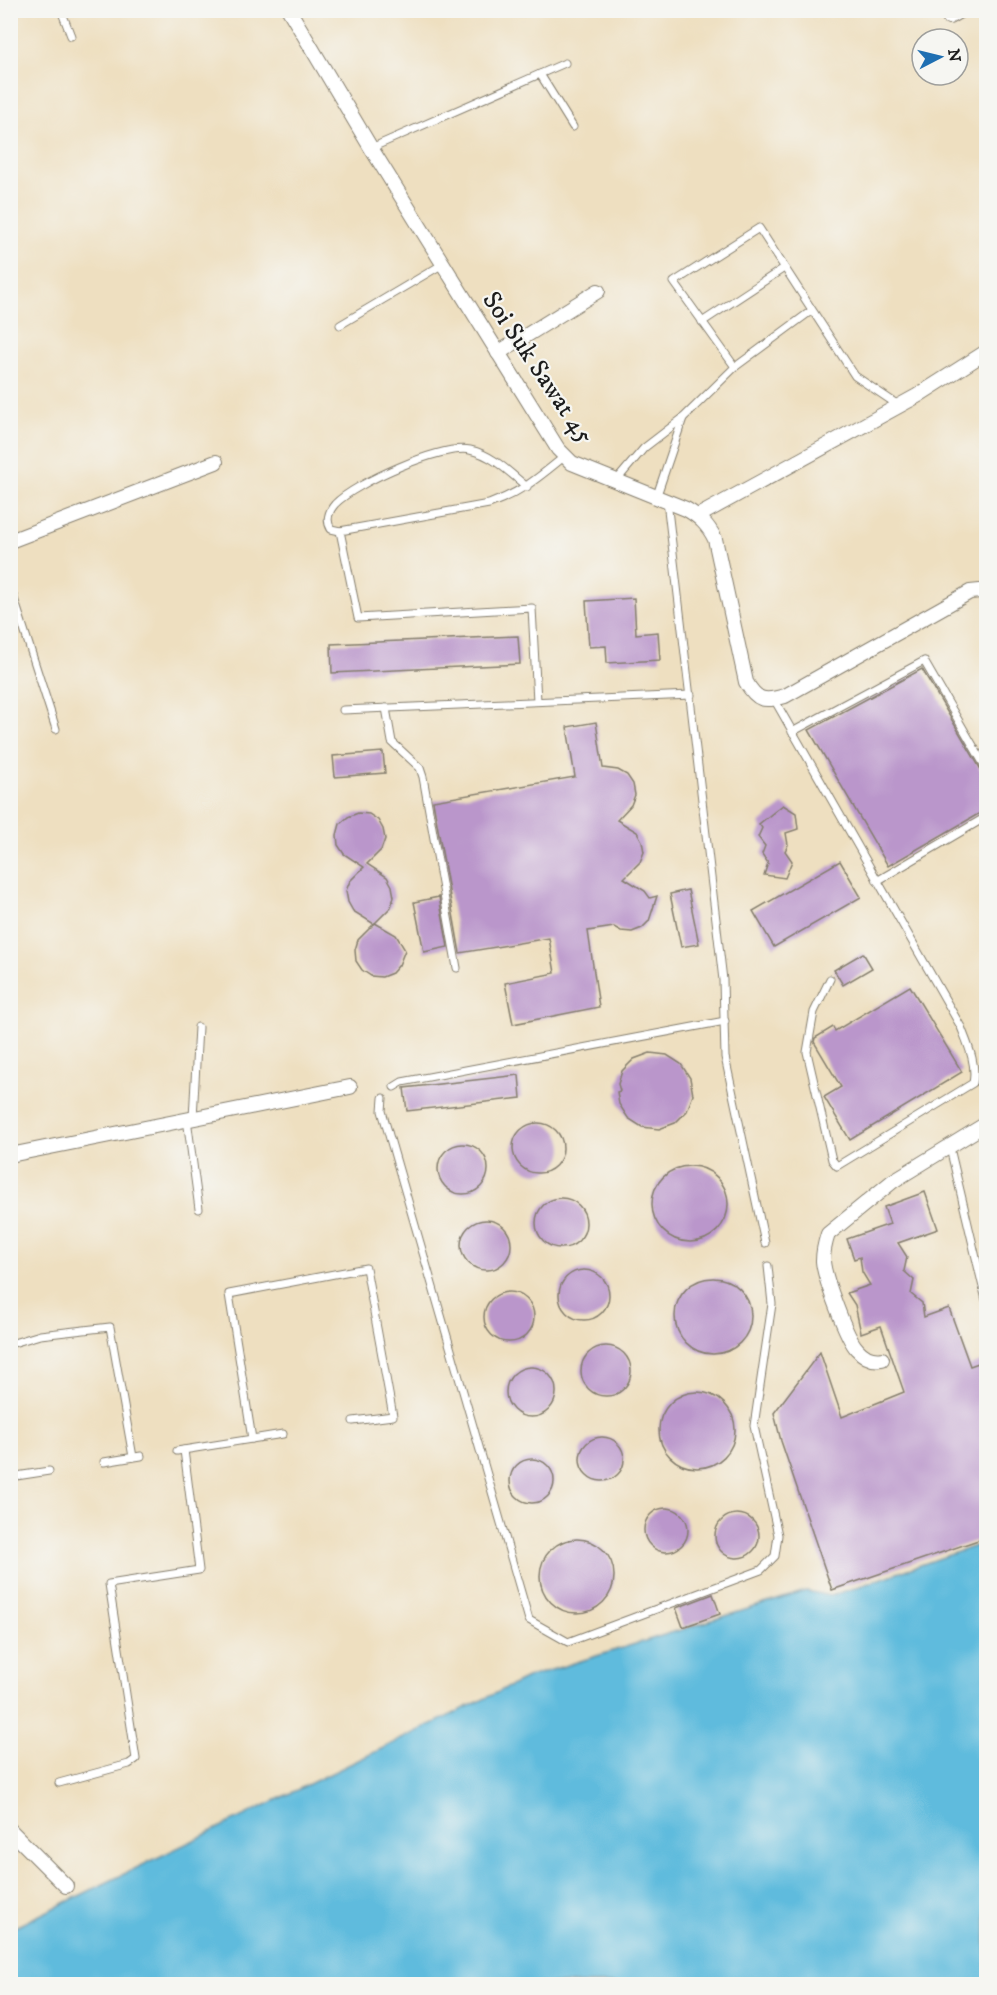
<svg xmlns="http://www.w3.org/2000/svg" width="997" height="1995" font-family="'IM FELL DW Pica',serif">
<rect width="100%" height="100%" fill="#f6f6f2"/>
<filter id="ink" filterUnits="userSpaceOnUse"><feTurbulence type="fractalNoise" baseFrequency=".0167" numOctaves="2"/><feDisplacementMap in="SourceGraphic" scale="12" xChannelSelector="R" yChannelSelector="G"/><feConvolveMatrix kernelMatrix="1 2 1 2 8 2 1 2 1" color-interpolation-filters="sRGB"/></filter>
<filter id="wash" filterUnits="userSpaceOnUse"><feTurbulence type="fractalNoise" baseFrequency=".008" numOctaves="4" result="noise"/><feDisplacementMap in="SourceGraphic" scale="24" xChannelSelector="R" yChannelSelector="G"/><feGaussianBlur stdDeviation="1.35" result="paint"/><feColorMatrix in="noise" values="0 0 0 0 0 0 0 0 0 0 0 0 0 0 0 0 0 1.4 0 .05"/><feComposite in="paint" operator="in"/></filter>
<g filter="url(#wash)">
<rect width="100%" height="100%" fill="#eedfc0"/>
<path fill="#5fbbdd" stroke="#3e6c7c" stroke-width="1.5" d="M 986,1542 L 986,1984 L 11,1984 L 11,1929 L 529,1677 L 806,1591 L 831,1596 Z"/>
<g id="blocks">
<g fill="#ba96cb">
<path d="M 634,598 L 636,634 L 658,632 L 660,660 L 607,663 L 606,646 L 589,647 L 586,601 Z"/>
<path d="M 518,636 L 520,664 L 332,673 L 331,644 Z"/>
<path d="M 922,669 L 987,780 L 987,809 L 888,866 L 809,730 Z"/>
<path d="M 596,722 L 603,768 L 618,770 L 627,775 L 633,784 L 635,795 L 631,805 L 617,820 L 637,832 L 642,841 L 644,852 L 640,862 L 624,878 L 645,891 L 650,898 L 657,896 L 649,921 L 642,928 L 632,932 L 621,931 L 614,927 L 588,931 L 599,1007 L 513,1024 L 505,983 L 555,973 L 549,938 L 460,953 L 433,801 L 575,777 L 567,727 Z"/>
<path d="M 383,752 L 385,773 L 335,777 L 333,756 Z"/>
<path d="M 783,805 L 796,813 L 798,829 L 786,833 L 788,845 L 785,851 L 792,861 L 785,878 L 764,875 L 768,863 L 762,854 L 765,846 L 758,837 L 762,828 L 759,824 Z"/>
<path d="M 358,813 L 369,814 L 378,820 L 383,829 L 385,839 L 381,850 L 367,864 L 387,877 L 392,886 L 394,897 L 391,907 L 374,924 L 353,911 L 348,902 L 346,891 L 350,881 L 364,867 L 344,854 L 338,845 L 337,835 L 340,824 L 348,817 Z"/>
<path d="M 840,861 L 861,897 L 774,947 L 753,911 Z"/>
<path d="M 688,890 L 699,944 L 681,947 L 670,894 Z"/>
<path d="M 439,897 L 448,947 L 424,952 L 414,902 Z"/>
<path d="M 375,923 L 396,935 L 405,950 L 399,965 L 392,973 L 382,977 L 371,976 L 362,970 L 356,961 L 355,950 L 358,940 Z"/>
<path d="M 863,953 L 872,968 L 843,985 L 834,970 Z"/>
<path d="M 910,986 L 962,1072 L 850,1140 L 824,1097 L 841,1087 L 814,1042 L 815,1038 L 833,1027 L 835,1031 Z"/>
<path d="M 650,1053 L 667,1055 L 681,1064 L 690,1078 L 693,1095 L 687,1111 L 675,1123 L 659,1129 L 642,1127 L 628,1118 L 619,1104 L 617,1092 L 620,1091 L 618,1084 L 622,1071 L 634,1059 Z"/>
<path d="M 519,1075 L 521,1098 L 407,1111 L 404,1088 Z"/>
<circle cx="538" cy="1148" r="25"/>
<circle cx="463" cy="1169" r="25"/>
<circle cx="690" cy="1204" r="38"/>
<path d="M 925,1192 L 938,1229 L 898,1243 L 907,1257 L 904,1271 L 914,1280 L 911,1294 L 922,1303 L 924,1317 L 949,1308 L 970,1366 L 984,1361 L 987,1368 L 987,1537 L 832,1590 L 781,1441 L 774,1413 L 820,1352 L 842,1417 L 904,1392 L 881,1326 L 861,1333 L 855,1305 L 847,1293 L 870,1285 L 862,1272 L 860,1257 L 854,1259 L 847,1239 L 890,1224 L 884,1207 Z"/>
<circle cx="561" cy="1223" r="25"/>
<circle cx="486" cy="1245" r="25"/>
<circle cx="584" cy="1295" r="25"/>
<circle cx="713" cy="1316" r="38"/>
<circle cx="509" cy="1317" r="25"/>
<circle cx="606" cy="1371" r="25"/>
<circle cx="531" cy="1392" r="25"/>
<circle cx="697" cy="1430" r="38"/>
<circle cx="602" cy="1459" r="22"/>
<circle cx="532" cy="1481" r="22"/>
<circle cx="666" cy="1530" r="22"/>
<circle cx="737" cy="1536" r="22"/>
<circle cx="577" cy="1576" r="37"/>
<path d="M 713,1594 L 720,1614 L 683,1627 L 676,1608 Z"/>
</g>
</g>
</g>
<g filter="url(#ink)">
<use href="#blocks" fill-opacity="0" stroke="#857e6e" stroke-width="1.5"/>
<g fill="none" stroke-linecap="round" stroke-linejoin="round">
<g stroke="#857e6e" stroke-width="9">
<g id="service">
<path d="M 61,10 L 71,36"/>
<path d="M 540,74 L 573,127"/>
<path d="M 371,148 L 565,63"/>
<path d="M 702,322 L 784,268"/>
<path d="M 340,325 L 443,264"/>
<path d="M 735,367 L 674,282 L 759,228 L 855,376 L 898,405"/>
<path d="M 616,481 L 644,448 L 683,418 L 735,367 L 811,311"/>
<path d="M 527,487 C 510,473 493,455 470,450 C 442,444 355,483 335,504 C 328,512 326,521 331,529 L 340,531 L 489,504 C 522,492 538,478 565,456"/>
<path d="M 656,498 L 683,418"/>
<path d="M 667,501 L 723,980 L 725,1057 L 765,1243"/>
<path d="M 340,531 L 358,618 L 532,608 L 537,701"/>
<path d="M 10,586 L 56,729"/>
<path d="M 774,699 L 961,1027 C 968,1045 977,1064 973,1083 L 837,1166 L 832,1160 L 807,1052 L 814,1012 L 830,979"/>
<path d="M 386,708 L 392,742 L 420,768 L 423,777 L 457,968"/>
<path d="M 343,710 L 691,695"/>
<path d="M 792,732 L 924,661 L 986,768"/>
<path d="M 877,881 L 986,817"/>
<path d="M 394,1087 L 402,1082 L 725,1021"/>
<path d="M 383,1098 L 382,1111 L 529,1620 L 568,1642 L 761,1570 L 775,1556 L 778,1535 L 754,1426 L 772,1304 L 768,1266"/>
<path d="M 193,1118 L 198,1027"/>
<path d="M 187,1119 L 199,1209"/>
<path d="M 950,1148 L 986,1300"/>
<path d="M 10,1344 L 40,1335 L 110,1327 L 133,1457"/>
<path d="M 252,1439 L 229,1294 L 366,1268 L 393,1416 L 353,1421"/>
<path d="M 177,1451 L 283,1434"/>
<path d="M 104,1462 L 141,1456"/>
<path d="M 10,1477 L 49,1471"/>
<path d="M 59,1783 L 129,1764 L 136,1759 L 109,1584 L 199,1570 L 184,1450"/>
</g>
</g>
<g stroke="#857e6e" stroke-width="16">
<g id="minor">
<path d="M 289,10 L 371,148 L 558,449 L 572,463 L 686,509 C 700,517 708,525 715,539 L 746,682 C 757,701 764,702 785,696 L 970,592 L 980,591 L 986,593"/>
<path d="M 949,17 L 961,10"/>
<path d="M 498,353 L 598,291"/>
<path d="M 698,516 L 917,396 L 986,352"/>
<path d="M 10,541 L 216,462"/>
<path d="M 10,1155 L 350,1087"/>
<path d="M 882,1359 C 872,1361 864,1357 857,1349 C 847,1339 824,1277 823,1261 C 823,1252 825,1243 828,1234 L 893,1181 L 986,1124"/>
<path d="M 10,1830 L 66,1886"/>
</g>
</g>
<use href="#service" stroke="#fff" stroke-width="7"/>
<use href="#minor" stroke="#fff" stroke-width="14"/>
</g>
</g>
<g text-anchor="middle" stroke-width="4.5" stroke-linejoin="round" paint-order="stroke">
<g font-size="26" fill="#1c1c1c" stroke="#f6f6f2">
<text transform="translate(539 367) rotate(56)" y="9">Soi Suk Sawat 45</text>
</g>
</g>
<rect width="997" height="1995" fill="none" stroke="#f6f6f2" stroke-width="36"/>
<g transform="translate(940 57) rotate(83)"><circle r="28" fill="#f6f6f2" stroke="#9f9f9c" stroke-width="1.5"/>
<path d="M0-4.5L10 22L0 15L-10 22Z" fill="#1f6fb2"/>
<text y="-9" font-size="16" font-weight="bold" text-anchor="middle" fill="#1c1c1c">N</text>
</g>
</svg>
